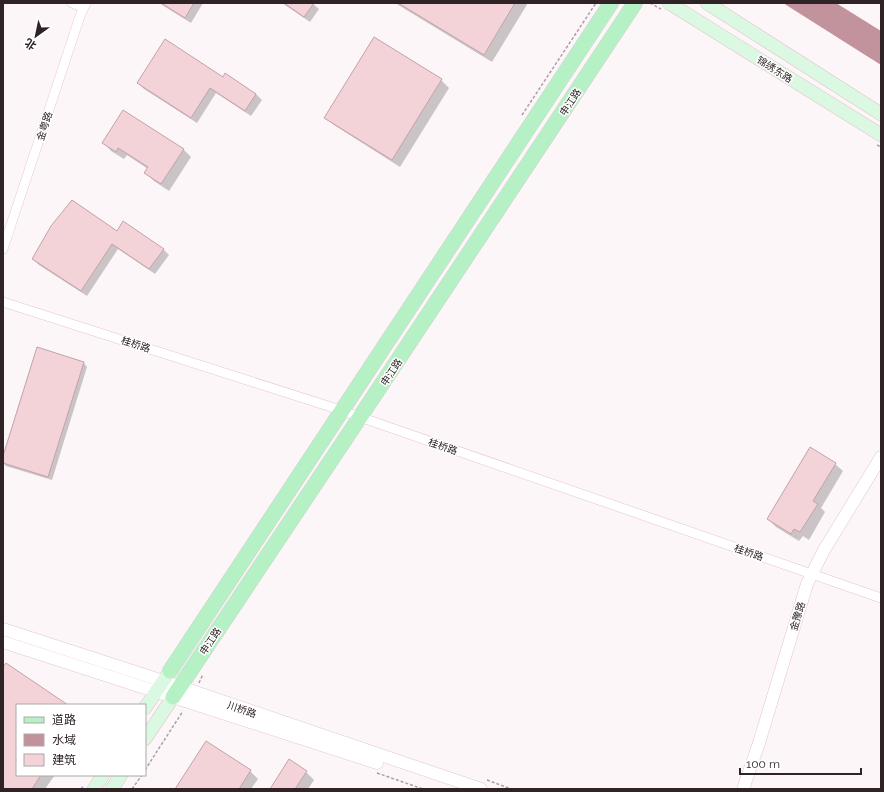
<svg xmlns="http://www.w3.org/2000/svg" width="884" height="792" font-family="Raleway,'Noto Sans SC',sans-serif">
<rect width="100%" height="100%" fill="#fdf6f8"/>
<path fill="#c3939d" d="M 783,3 L 836,3 L 881,31 L 881,65 Z"/>
<g fill="#0003">
<path d="M 159,3 L 203,3 L 191,23 Z"/>
<path d="M 282,3 L 312,3 L 319,9 L 310,22 Z"/>
<path d="M 395,3 L 528,3 L 492,62 Z"/>
<path d="M 225,75 L 256,94 L 262,100 L 251,116 L 216,93 L 197,123 L 144,89 L 138,83 L 223,78 Z"/>
<path d="M 441,80 L 449,88 L 400,167 L 334,125 L 326,118 Z"/>
<path d="M 104,143 L 183,149 L 191,157 L 169,191 L 154,181 L 146,173 L 148,169 L 127,155 L 124,159 L 111,151 Z"/>
<path d="M 123,223 L 164,250 L 169,255 L 155,274 L 118,249 L 87,296 L 39,265 L 33,259 L 118,232 Z"/>
<path d="M 84,363 L 87,367 L 52,480 L 6,466 L 3,463 L 3,460 Z"/>
<path d="M 835,464 L 843,471 L 821,508 L 825,512 L 809,540 L 803,536 L 799,541 L 776,527 L 768,519 Z"/>
<path d="M 3,669 L 66,705 L 17,705 L 17,775 L 55,775 L 45,789 L 3,789 Z"/>
<path d="M 250,771 L 258,779 L 251,789 L 241,788 L 240,789 L 176,789 Z"/>
<path d="M 306,772 L 314,780 L 308,789 L 271,789 Z"/>
</g>
<g fill="#f3d2d8" stroke="#c2a3a9">
<path d="M 161,3 L 194,3 L 185,18 Z"/>
<path d="M 284,3 L 314,3 L 304,17 Z"/>
<path d="M 398,3 L 515,3 L 484,55 Z"/>
<path d="M 374,37 L 442,79 L 392,160 L 324,118 Z"/>
<path d="M 165,39 L 223,77 L 225,73 L 256,94 L 245,111 L 210,88 L 191,118 L 137,83 Z"/>
<path d="M 123,110 L 184,149 L 161,184 L 144,173 L 148,167 L 118,148 L 116,152 L 102,143 Z"/>
<path d="M 72,200 L 117,231 L 123,221 L 164,249 L 149,269 L 112,244 L 81,291 L 32,259 L 51,226 Z"/>
<path d="M 37,347 L 84,362 L 48,477 L 3,463 L 3,456 Z"/>
<path d="M 810,447 L 836,463 L 813,501 L 818,504 L 800,532 L 794,529 L 791,534 L 767,519 Z"/>
<path d="M 6,663 L 68,705 L 17,705 L 17,775 L 41,775 L 32,789 L 3,789 L 3,667 Z"/>
<path d="M 206,741 L 251,770 L 239,789 L 175,789 Z"/>
<path d="M 289,759 L 307,771 L 295,789 L 270,789 Z"/>
</g>
<g fill="none" stroke-linecap="round" stroke-linejoin="round">
<g stroke="#e5c5cb" stroke-width="10">
<g id="minor">
<path d="M 72,3 L 83,8"/>
<path d="M 3,249 L 80,16 L 86,3"/>
<path d="M 3,302 L 331,407 L 881,598"/>
</g>
</g>
<g stroke="#e5c5cb" stroke-width="13">
<g id="tertiary">
<path d="M 3,629 L 163,681 L 481,789"/>
<path d="M 3,642 L 377,763"/>
<path d="M 743,789 L 759,743 L 807,584 L 824,550 L 881,457"/>
</g>
</g>
<g stroke="#e5c5cb" stroke-width="14">
<g id="secondary">
<path d="M 669,3 L 881,135"/>
<path d="M 707,3 L 881,114"/>
<path d="M 145,708 L 170,671"/>
<path d="M 145,739 L 173,697"/>
<path d="M 94,789 L 103,775"/>
<path d="M 112,789 L 121,775"/>
</g>
</g>
<g stroke="#d5d3d3" stroke-width="16">
<g id="primary">
<path d="M 170,671 L 611,3"/>
<path d="M 173,697 L 360,417 L 635,3"/>
</g>
</g>
<g stroke="#a9a0a2" stroke-width="1.5" stroke-dasharray="3 2" stroke-linecap="butt">
<path d="M 650,3 L 661,9"/>
<path d="M 522,115 L 596,3"/>
<path d="M 877,145 L 881,147"/>
<path d="M 199,683 L 203,674"/>
<path d="M 145,770 L 183,711"/>
<path d="M 377,773 L 423,789"/>
<path d="M 487,780 L 511,789"/>
<path d="M 81,789 L 84,785"/>
<path d="M 132,789 L 142,775"/>
</g>
<use href="#minor" stroke="#fff" stroke-width="9"/>
<use href="#tertiary" stroke="#fff" stroke-width="12"/>
<use href="#secondary" stroke="#dbf8e2" stroke-width="13"/>
<use href="#primary" stroke="#b6f0c5" stroke-width="15"/>
</g>
<g text-anchor="middle" stroke-width="3" stroke-linejoin="round" paint-order="stroke">
<g font-size="10" fill="#2f2325" stroke="#fff">
<text transform="translate(775 69) rotate(32)" y="4">锦绣东路</text>
<text transform="translate(570 102) rotate(-56)" y="4">申江路</text>
<text transform="translate(44 126) rotate(-72)" y="4">金粤路</text>
<text transform="translate(136 344) rotate(18)" y="4">桂桥路</text>
<text transform="translate(391 372) rotate(-56)" y="4">申江路</text>
<text transform="translate(443 446) rotate(19)" y="4">桂桥路</text>
<text transform="translate(749 552) rotate(19)" y="4">桂桥路</text>
<text transform="translate(797 616) rotate(-73)" y="4">金豫路</text>
<text transform="translate(210 641) rotate(-56)" y="4">申江路</text>
<text transform="translate(242 709) rotate(19)" y="4">川桥路</text>
</g>
</g>
<rect width="884" height="792" fill="none" stroke="#2f2325" stroke-width="8"/>
<rect x="16" y="704" width="130" height="72" fill="#ffffff" stroke="#aca7a8"/>
<rect x="24" y="717" width="20" height="6" fill="#b6f0c5" stroke="#aca7a8"/>
<text x="52" y="724" font-size="12" fill="#2f2325">道路</text>
<rect x="24" y="734" width="20" height="12" fill="#c3939d" stroke="#aca7a8"/>
<text x="52" y="744" font-size="12" fill="#2f2325">水域</text>
<rect x="24" y="754" width="20" height="12" fill="#f3d2d8" stroke="#aca7a8"/>
<text x="52" y="764" font-size="12" fill="#2f2325">建筑</text>
<g transform="translate(36 36) rotate(213)" stroke="#ffffff" stroke-width="3" paint-order="stroke">
<path d="M0-3L7 15L0 10L-7 15Z" fill="#2f2325"/>
<text y="-6" font-size="11" font-weight="bold" text-anchor="middle" fill="#2f2325">北</text>
</g>
<path d="M740 768v6h121v-6" fill="none" stroke="#2f2325" stroke-width="2"/>
<text x="746" y="768" font-size="12" fill="#2f2325" stroke="#ffffff" stroke-width="3" paint-order="stroke">100 m</text>
</svg>
